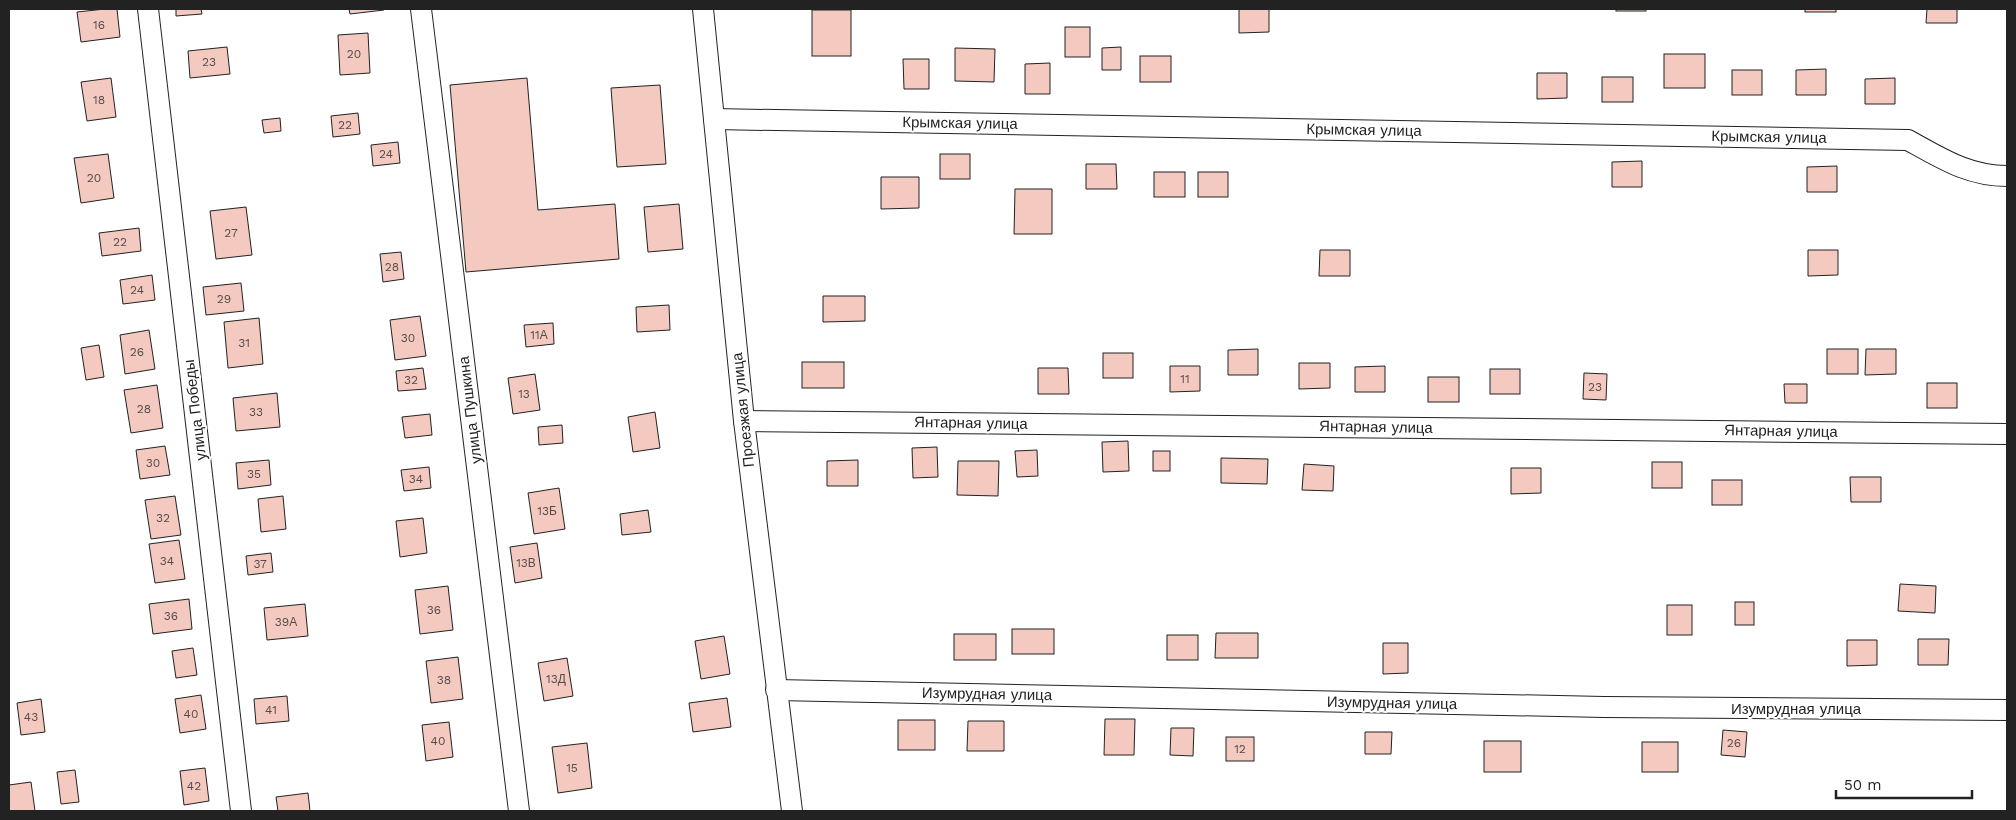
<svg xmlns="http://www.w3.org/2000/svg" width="2016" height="820" font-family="'Work Sans',sans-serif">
<rect width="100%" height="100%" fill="#fff"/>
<g fill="#f3c9c0" stroke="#222">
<path d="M 105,9 L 117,9 L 120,37 L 81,42 L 77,12 Z"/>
<path d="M 176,9 L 201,9 L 202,14 L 176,16 Z"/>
<path d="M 349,9 L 384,9 L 384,10 L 350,14 Z"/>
<path d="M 1239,9 L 1269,9 L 1269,32 L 1239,33 Z"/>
<rect x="1616" y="9" width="30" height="2"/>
<rect x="1805" y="9" width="31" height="3"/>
<path d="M 1927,9 L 1957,9 L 1957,23 L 1926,23 Z"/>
<rect x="812" y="10" width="39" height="46"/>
<rect x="1065" y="27" width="25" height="30"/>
<path d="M 368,33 L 370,73 L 340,75 L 338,35 Z"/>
<path d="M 227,47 L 230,74 L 190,78 L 188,51 Z"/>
<path d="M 1121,47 L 1121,70 L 1102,70 L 1102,48 Z"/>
<path d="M 955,48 L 995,49 L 994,82 L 955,81 Z"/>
<rect x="1664" y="54" width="41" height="34"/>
<rect x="1140" y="56" width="31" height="26"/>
<path d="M 903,59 L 929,59 L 929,89 L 904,89 Z"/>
<path d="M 1050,63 L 1050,94 L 1025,94 L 1025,64 Z"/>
<path d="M 1826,69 L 1826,95 L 1796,95 L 1796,70 Z"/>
<rect x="1732" y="70" width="30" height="25"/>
<path d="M 1537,73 L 1567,73 L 1567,98 L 1537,99 Z"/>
<rect x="1602" y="77" width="31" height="25"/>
<path d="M 111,78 L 116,117 L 87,121 L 81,82 Z"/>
<path d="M 527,78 L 538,210 L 615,204 L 619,259 L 466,272 L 450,85 Z"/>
<path d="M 1895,78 L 1895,104 L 1865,104 L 1865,79 Z"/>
<path d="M 660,85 L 666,164 L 617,167 L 611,88 Z"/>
<path d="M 358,113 L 360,134 L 333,137 L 331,116 Z"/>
<path d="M 280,118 L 281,131 L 264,133 L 262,120 Z"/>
<path d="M 398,142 L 400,163 L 373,166 L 371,145 Z"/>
<path d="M 108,154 L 114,198 L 81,203 L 74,158 Z"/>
<rect x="940" y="154" width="30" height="25"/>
<path d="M 1642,161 L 1642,187 L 1612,187 L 1612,162 Z"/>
<path d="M 1086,164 L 1116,164 L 1117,189 L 1086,189 Z"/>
<path d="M 1837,166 L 1837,192 L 1807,192 L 1807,167 Z"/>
<rect x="1154" y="172" width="31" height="25"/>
<rect x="1198" y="172" width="30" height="25"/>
<path d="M 881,177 L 919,177 L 919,208 L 881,209 Z"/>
<path d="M 1015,189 L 1052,189 L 1052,234 L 1014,234 Z"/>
<path d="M 679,204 L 683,249 L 648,252 L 644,207 Z"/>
<path d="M 246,207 L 252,255 L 216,259 L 210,211 Z"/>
<path d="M 139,228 L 141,251 L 102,256 L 99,233 Z"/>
<path d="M 1320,250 L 1350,250 L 1350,276 L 1319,276 Z"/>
<path d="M 1808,250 L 1838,250 L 1838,275 L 1808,276 Z"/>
<path d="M 401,252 L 404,279 L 383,282 L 380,254 Z"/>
<path d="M 152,275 L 155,300 L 123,304 L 120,280 Z"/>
<path d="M 241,283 L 244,311 L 206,315 L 203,287 Z"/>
<path d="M 823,296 L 865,296 L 865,321 L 823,322 Z"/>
<path d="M 669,305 L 670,330 L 637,332 L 636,307 Z"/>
<path d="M 420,316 L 426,356 L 395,360 L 390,320 Z"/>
<path d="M 259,318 L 263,364 L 228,368 L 224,322 Z"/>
<path d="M 553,323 L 554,344 L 526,347 L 524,325 Z"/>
<path d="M 149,330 L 155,369 L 125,374 L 120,335 Z"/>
<path d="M 99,345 L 104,377 L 86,380 L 81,348 Z"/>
<path d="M 1258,349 L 1258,375 L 1228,375 L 1228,350 Z"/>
<rect x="1827" y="349" width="31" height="25"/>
<path d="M 1866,349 L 1896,349 L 1896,374 L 1865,375 Z"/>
<rect x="1103" y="353" width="30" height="25"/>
<rect x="802" y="362" width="42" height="26"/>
<path d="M 1299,363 L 1330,363 L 1330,388 L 1299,389 Z"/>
<path d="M 1170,366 L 1200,366 L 1200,391 L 1170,392 Z"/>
<path d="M 1385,366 L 1385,392 L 1355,392 L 1355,367 Z"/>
<path d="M 423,368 L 426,389 L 398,391 L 396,371 Z"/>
<path d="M 1038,368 L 1068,368 L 1069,394 L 1038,394 Z"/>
<rect x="1490" y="369" width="30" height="25"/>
<path d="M 1584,373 L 1607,374 L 1606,400 L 1583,399 Z"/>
<path d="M 535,374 L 540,410 L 513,414 L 508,378 Z"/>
<rect x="1428" y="377" width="31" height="25"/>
<rect x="1927" y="383" width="30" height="25"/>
<path d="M 1784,384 L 1807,384 L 1807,403 L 1785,403 Z"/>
<path d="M 157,385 L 163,428 L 131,433 L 124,390 Z"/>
<path d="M 277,393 L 280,427 L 236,431 L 233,398 Z"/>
<path d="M 655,412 L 660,448 L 633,452 L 628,417 Z"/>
<path d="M 430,414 L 432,435 L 405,438 L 402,417 Z"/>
<path d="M 562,425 L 563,443 L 539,445 L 538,427 Z"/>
<path d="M 1128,441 L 1129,471 L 1103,472 L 1102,442 Z"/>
<path d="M 165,446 L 170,475 L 140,479 L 136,450 Z"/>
<path d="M 937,447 L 938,477 L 913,478 L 912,448 Z"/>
<path d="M 1037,450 L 1038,476 L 1017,477 L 1015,451 Z"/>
<rect x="1153" y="451" width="17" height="20"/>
<path d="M 1221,458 L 1268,459 L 1267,484 L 1221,483 Z"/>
<path d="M 269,460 L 271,485 L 238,489 L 236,463 Z"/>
<path d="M 858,460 L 858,486 L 827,486 L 827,461 Z"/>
<path d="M 958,461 L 999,461 L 998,496 L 957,495 Z"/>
<rect x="1652" y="462" width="30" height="26"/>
<path d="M 1304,464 L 1334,466 L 1333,491 L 1302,490 Z"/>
<path d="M 429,467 L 431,488 L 404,491 L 401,470 Z"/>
<path d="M 1511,468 L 1541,468 L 1541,493 L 1511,494 Z"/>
<path d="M 1850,477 L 1881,477 L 1881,502 L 1851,502 Z"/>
<rect x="1712" y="480" width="30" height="25"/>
<path d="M 559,488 L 565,529 L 534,534 L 528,493 Z"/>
<path d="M 175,496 L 181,535 L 151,539 L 145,500 Z"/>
<path d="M 283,496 L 286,529 L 261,532 L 258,499 Z"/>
<path d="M 648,510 L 651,532 L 622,535 L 620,514 Z"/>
<path d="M 423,518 L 427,553 L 400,557 L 396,521 Z"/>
<path d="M 179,540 L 185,579 L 155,583 L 149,544 Z"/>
<path d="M 537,543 L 542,578 L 515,583 L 510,547 Z"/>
<path d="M 271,553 L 273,572 L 248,575 L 246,556 Z"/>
<path d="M 1900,584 L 1936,586 L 1935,613 L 1898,611 Z"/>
<path d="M 448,586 L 453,630 L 420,634 L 415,590 Z"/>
<path d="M 189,599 L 192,629 L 153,634 L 149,604 Z"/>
<rect x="1735" y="602" width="19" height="23"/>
<path d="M 305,604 L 308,636 L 267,640 L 264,608 Z"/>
<rect x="1667" y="605" width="25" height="30"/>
<rect x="1012" y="629" width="42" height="25"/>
<path d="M 1216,633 L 1258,633 L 1258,658 L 1215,658 Z"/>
<rect x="954" y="634" width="42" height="26"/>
<rect x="1167" y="635" width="31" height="25"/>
<path d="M 724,636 L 730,674 L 701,679 L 695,641 Z"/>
<path d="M 1918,639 L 1949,639 L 1948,665 L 1918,665 Z"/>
<path d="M 1847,640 L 1877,640 L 1877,665 L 1847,666 Z"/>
<path d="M 1383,643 L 1408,643 L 1408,673 L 1383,674 Z"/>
<path d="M 193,648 L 197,675 L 176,678 L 172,651 Z"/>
<path d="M 458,657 L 463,699 L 431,703 L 426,661 Z"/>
<path d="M 567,658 L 573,696 L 544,701 L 538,663 Z"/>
<path d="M 201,695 L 206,729 L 180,733 L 175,699 Z"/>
<path d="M 287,696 L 289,721 L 256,724 L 254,699 Z"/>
<path d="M 727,698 L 731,727 L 693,732 L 689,703 Z"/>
<path d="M 41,699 L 45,732 L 21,735 L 17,703 Z"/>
<path d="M 1105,719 L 1135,719 L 1134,755 L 1104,755 Z"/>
<rect x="898" y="720" width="37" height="30"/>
<path d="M 968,721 L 1004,721 L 1004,751 L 967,751 Z"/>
<path d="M 449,722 L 453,757 L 426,761 L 422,725 Z"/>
<path d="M 1171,728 L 1194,728 L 1193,756 L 1170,755 Z"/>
<path d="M 1723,730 L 1747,732 L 1745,757 L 1721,755 Z"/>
<path d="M 1365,732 L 1392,732 L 1391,754 L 1365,754 Z"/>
<rect x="1226" y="737" width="28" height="24"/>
<rect x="1484" y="741" width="37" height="31"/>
<rect x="1642" y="742" width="36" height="30"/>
<path d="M 587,743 L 592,788 L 558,793 L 552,747 Z"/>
<path d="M 205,768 L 209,801 L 184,805 L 180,771 Z"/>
<path d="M 75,770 L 79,802 L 61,804 L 57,772 Z"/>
<path d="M 31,782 L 35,811 L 9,811 L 9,785 Z"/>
<path d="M 308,793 L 310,811 L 278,811 L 276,797 Z"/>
</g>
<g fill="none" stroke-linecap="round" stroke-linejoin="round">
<g stroke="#222" stroke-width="22">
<g id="minor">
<path d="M 148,9 L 241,811"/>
<path d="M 421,9 L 519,811"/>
<path d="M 703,9 L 744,421 L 792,811"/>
<path d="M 714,119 L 1908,140 C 1941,158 1968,176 2007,176"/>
<path d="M 744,421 L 2007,434"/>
<path d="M 776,690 L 1604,707 L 2007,710"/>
</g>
</g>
<use href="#minor" stroke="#fff" stroke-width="20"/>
</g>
<g text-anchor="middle" stroke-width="4" stroke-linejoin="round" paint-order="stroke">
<g font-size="12" fill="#564c4a">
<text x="99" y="29">16</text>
<text x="354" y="58">20</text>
<text x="209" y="66">23</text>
<text x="99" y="104">18</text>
<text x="345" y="129">22</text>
<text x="386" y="158">24</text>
<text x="94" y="182">20</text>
<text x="231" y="237">27</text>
<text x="120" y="246">22</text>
<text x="392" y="271">28</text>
<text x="137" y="294">24</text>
<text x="224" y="303">29</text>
<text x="539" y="339">11А</text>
<text x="408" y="342">30</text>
<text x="244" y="347">31</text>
<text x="137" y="356">26</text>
<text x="1185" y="383">11</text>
<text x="411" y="384">32</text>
<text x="1595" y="391">23</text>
<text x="524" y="398">13</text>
<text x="144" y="413">28</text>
<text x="256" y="416">33</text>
<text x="153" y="467">30</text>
<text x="254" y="478">35</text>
<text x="416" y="483">34</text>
<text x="547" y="515">13Б</text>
<text x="163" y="522">32</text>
<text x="167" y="565">34</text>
<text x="526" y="567">13В</text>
<text x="260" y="568">37</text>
<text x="434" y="614">36</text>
<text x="171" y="620">36</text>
<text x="286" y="626">39А</text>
<text x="556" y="683">13Д</text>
<text x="444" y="684">38</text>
<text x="271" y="714">41</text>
<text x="191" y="718">40</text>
<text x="31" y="721">43</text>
<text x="438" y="745">40</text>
<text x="1734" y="747">26</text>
<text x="1240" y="753">12</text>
<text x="572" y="772">15</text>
<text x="194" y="790">42</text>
</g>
<g font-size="15" fill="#222" stroke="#fff">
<text transform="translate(960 123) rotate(1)" y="5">Крымская улица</text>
<text transform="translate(1364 130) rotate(1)" y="5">Крымская улица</text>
<text transform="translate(1769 137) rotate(1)" y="5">Крымская улица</text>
<text transform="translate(195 410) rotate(-97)" y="5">улица Победы</text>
<text transform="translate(470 410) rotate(-97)" y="5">улица Пушкина</text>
<text transform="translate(743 410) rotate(-96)" y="5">Проезжая улица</text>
<text transform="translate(971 423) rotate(1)" y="5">Янтарная улица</text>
<text transform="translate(1376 427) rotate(1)" y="5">Янтарная улица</text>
<text transform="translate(1781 431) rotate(1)" y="5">Янтарная улица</text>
<text transform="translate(987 694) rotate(1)" y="5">Изумрудная улица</text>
<text transform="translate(1392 703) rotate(1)" y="5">Изумрудная улица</text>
<text x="1796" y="714">Изумрудная улица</text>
</g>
</g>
<rect width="2016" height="820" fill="none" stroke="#222222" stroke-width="20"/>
<path d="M1836 790v8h136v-8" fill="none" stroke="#222222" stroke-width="2.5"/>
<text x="1844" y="790" font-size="15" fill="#222222" stroke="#ffffff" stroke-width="4" paint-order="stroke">50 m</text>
</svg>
